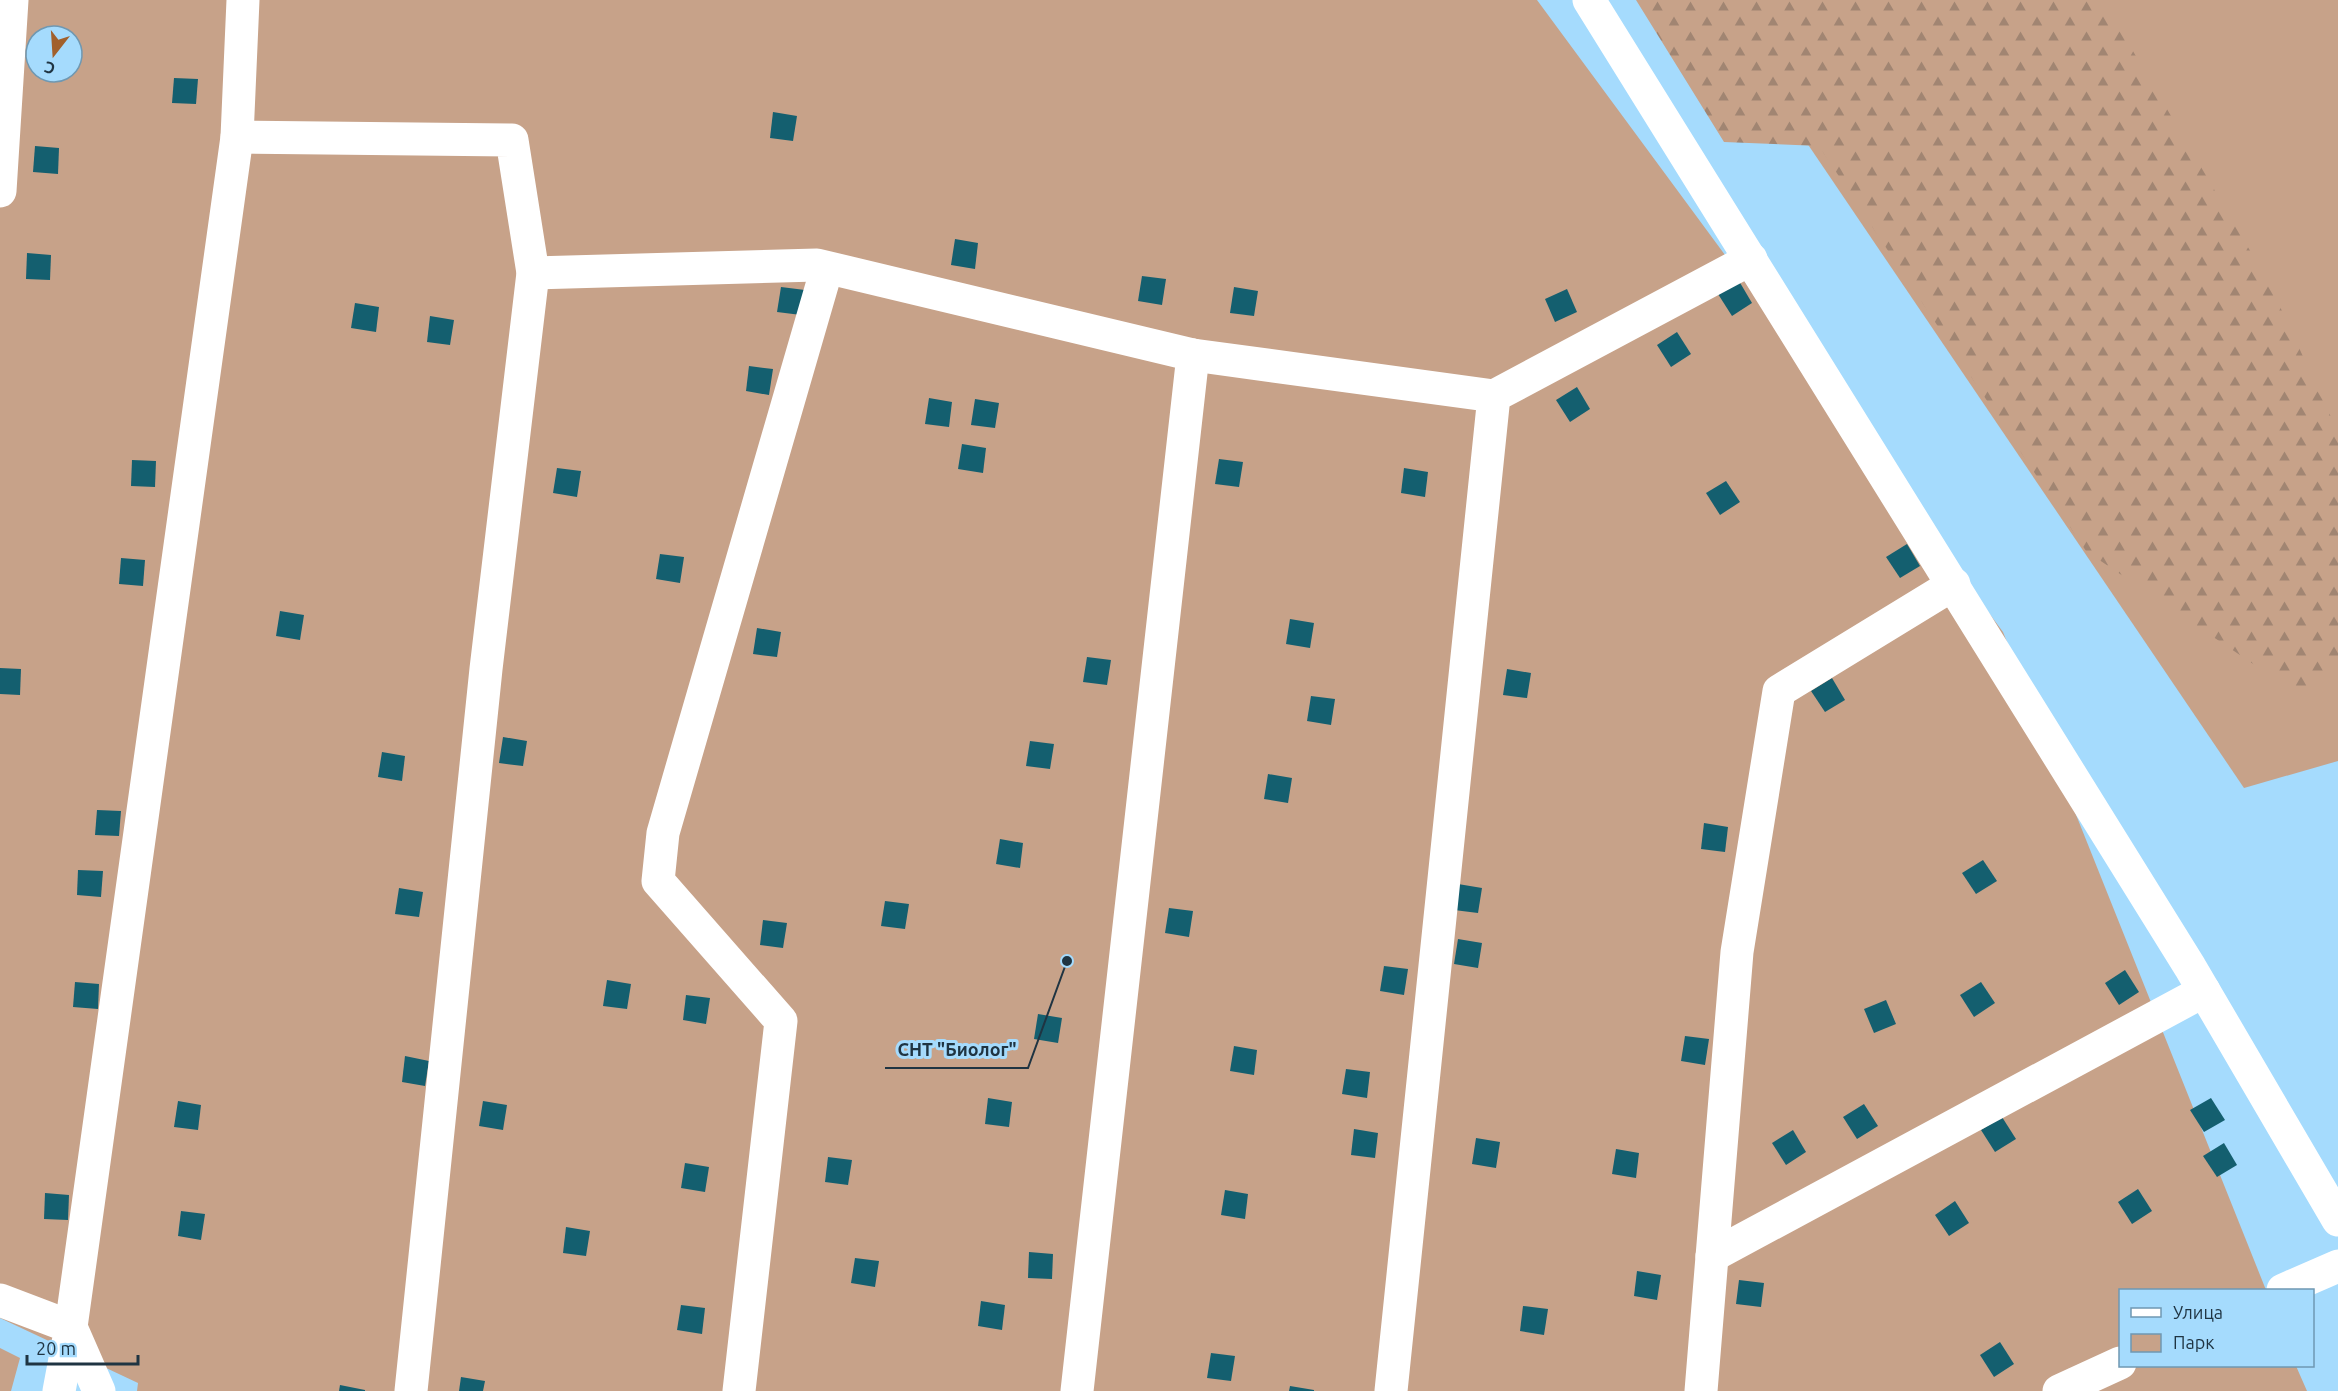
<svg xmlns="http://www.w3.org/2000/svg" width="2338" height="1391" font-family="Ubuntu,sans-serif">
<defs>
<pattern id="forest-firs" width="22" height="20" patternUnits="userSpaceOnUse" patternTransform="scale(1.5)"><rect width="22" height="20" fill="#c7a289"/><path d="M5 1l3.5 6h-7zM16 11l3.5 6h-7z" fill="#a18572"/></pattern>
</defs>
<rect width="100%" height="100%" fill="#a5dbfd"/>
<g fill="#c7a289" fill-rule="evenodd">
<path d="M 0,0 L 1537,0 L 2003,632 L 2266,1290 L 2120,1290 L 2120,1366 L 2296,1366 L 2307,1391 L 137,1391 L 138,1383 L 0,1318 ZM 36,36 L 72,36 L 72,72 L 36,72 Z"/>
<path d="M 1710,0 L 2338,0 L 2338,761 L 2244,788 Z"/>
<path d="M 0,1348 L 20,1358 L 11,1391 L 0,1391 Z"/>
</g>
<path fill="url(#forest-firs)" d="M 1636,0 L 2103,0 L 2269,283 L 2338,432 L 2338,670 L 2305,699 L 2086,551 L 1819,146 L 1724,142 Z"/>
<g fill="#145f6f">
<path d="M 174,78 L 198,79 L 196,104 L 172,103 Z"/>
<path d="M 773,112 L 797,116 L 793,141 L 770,138 Z"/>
<path d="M 35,146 L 59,148 L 58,174 L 33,172 Z"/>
<path d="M 955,239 L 978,243 L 975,269 L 951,265 Z"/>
<path d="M 27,253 L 51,255 L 50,280 L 26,279 Z"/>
<path d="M 1142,276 L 1166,279 L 1162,305 L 1138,301 Z"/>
<path d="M 1739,281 L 1752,303 L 1732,316 L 1718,294 Z"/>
<path d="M 781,287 L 805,290 L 801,315 L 777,312 Z"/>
<path d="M 1234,287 L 1258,291 L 1254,316 L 1230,313 Z"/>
<path d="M 1567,289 L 1577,312 L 1555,322 L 1545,299 Z"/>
<path d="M 355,303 L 379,307 L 376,332 L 351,328 Z"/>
<path d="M 430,316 L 454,320 L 450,345 L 427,342 Z"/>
<path d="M 1677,332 L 1691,354 L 1671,367 L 1657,345 Z"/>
<path d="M 749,366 L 773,369 L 769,395 L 746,391 Z"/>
<path d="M 1577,387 L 1590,409 L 1570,422 L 1556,400 Z"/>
<path d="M 929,398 L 952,402 L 949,427 L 925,424 Z"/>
<path d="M 975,399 L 999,403 L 995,428 L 971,425 Z"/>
<path d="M 962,444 L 986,448 L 983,473 L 958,469 Z"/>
<path d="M 1219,459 L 1243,462 L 1239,487 L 1215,484 Z"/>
<path d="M 132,460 L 156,461 L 155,487 L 131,486 Z"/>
<path d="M 557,468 L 581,471 L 577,497 L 553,493 Z"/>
<path d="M 1404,468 L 1428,472 L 1425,497 L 1401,493 Z"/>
<path d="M 1726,481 L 1740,502 L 1720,515 L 1706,493 Z"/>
<path d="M 1907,544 L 1920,566 L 1900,578 L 1886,557 Z"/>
<path d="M 660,554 L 684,557 L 680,583 L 656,579 Z"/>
<path d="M 121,558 L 145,560 L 143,586 L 119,584 Z"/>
<path d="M 280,611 L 304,615 L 300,640 L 276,636 Z"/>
<path d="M 1290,619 L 1314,623 L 1310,648 L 1286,644 Z"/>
<path d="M 757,628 L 781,632 L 777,657 L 753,654 Z"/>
<path d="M 1087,657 L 1111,660 L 1107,685 L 1083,682 Z"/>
<path d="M 0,668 L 21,669 L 20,695 L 0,694 Z"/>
<path d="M 1507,669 L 1531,673 L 1527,698 L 1503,695 Z"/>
<path d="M 1832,678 L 1845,700 L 1825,712 L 1811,691 Z"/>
<path d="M 1311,696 L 1335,699 L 1331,725 L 1307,721 Z"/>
<path d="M 503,737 L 527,741 L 523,766 L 499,763 Z"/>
<path d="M 1030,741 L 1054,744 L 1050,769 L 1026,766 Z"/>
<path d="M 382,752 L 405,756 L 402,781 L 378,777 Z"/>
<path d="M 1268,774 L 1292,778 L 1288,803 L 1264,799 Z"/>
<path d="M 97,810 L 121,811 L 119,836 L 95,835 Z"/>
<path d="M 1704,823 L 1728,827 L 1725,852 L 1701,849 Z"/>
<path d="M 1000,839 L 1023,843 L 1020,868 L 996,864 Z"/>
<path d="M 1983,860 L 1997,881 L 1976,894 L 1962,873 Z"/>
<path d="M 78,870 L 103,871 L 101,897 L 77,895 Z"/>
<path d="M 1458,884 L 1482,888 L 1478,913 L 1454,910 Z"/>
<path d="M 399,888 L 423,892 L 419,917 L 395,914 Z"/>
<path d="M 885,901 L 909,904 L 905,929 L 881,926 Z"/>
<path d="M 1169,908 L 1193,911 L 1189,937 L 1165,933 Z"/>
<path d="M 763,920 L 787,923 L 783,948 L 760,945 Z"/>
<path d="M 1458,939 L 1482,943 L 1478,968 L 1454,964 Z"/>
<path d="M 1384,966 L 1408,969 L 1404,995 L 1380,991 Z"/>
<path d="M 2125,970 L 2139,992 L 2119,1005 L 2105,983 Z"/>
<path d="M 607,980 L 631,984 L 627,1009 L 603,1006 Z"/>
<path d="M 75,982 L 99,984 L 98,1009 L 73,1007 Z"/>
<path d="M 1981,982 L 1995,1003 L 1974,1017 L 1960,995 Z"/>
<path d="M 686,995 L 710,998 L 706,1024 L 683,1020 Z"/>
<path d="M 1886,1000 L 1896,1024 L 1874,1033 L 1864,1009 Z"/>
<path d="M 1038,1014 L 1062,1018 L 1058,1043 L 1034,1039 Z"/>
<path d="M 1685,1036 L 1709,1039 L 1705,1065 L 1681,1061 Z"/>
<path d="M 1234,1046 L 1257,1050 L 1254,1075 L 1230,1071 Z"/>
<path d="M 405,1056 L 429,1061 L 425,1086 L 402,1082 Z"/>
<path d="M 1346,1069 L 1370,1072 L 1367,1098 L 1342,1094 Z"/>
<path d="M 988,1098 L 1012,1102 L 1009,1127 L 985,1124 Z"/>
<path d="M 2211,1098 L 2225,1120 L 2204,1132 L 2190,1110 Z"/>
<path d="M 178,1101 L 201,1105 L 198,1130 L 174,1127 Z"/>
<path d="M 483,1101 L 507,1105 L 503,1130 L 479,1126 Z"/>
<path d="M 1864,1104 L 1878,1126 L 1857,1139 L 1843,1117 Z"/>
<path d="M 2002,1117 L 2016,1139 L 1995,1152 L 1981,1130 Z"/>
<path d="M 1354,1129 L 1378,1133 L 1375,1158 L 1351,1155 Z"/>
<path d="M 1793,1130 L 1806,1152 L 1786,1165 L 1772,1143 Z"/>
<path d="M 1476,1138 L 1500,1142 L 1496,1168 L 1472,1164 Z"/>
<path d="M 2224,1143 L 2237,1165 L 2217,1177 L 2203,1156 Z"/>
<path d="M 1616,1149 L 1639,1153 L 1636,1178 L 1612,1174 Z"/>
<path d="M 828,1157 L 852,1160 L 848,1185 L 825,1182 Z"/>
<path d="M 685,1163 L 709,1167 L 705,1192 L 681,1188 Z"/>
<path d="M 2138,1189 L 2152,1211 L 2132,1224 L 2118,1202 Z"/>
<path d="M 1225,1190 L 1248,1194 L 1245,1219 L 1221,1215 Z"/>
<path d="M 45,1193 L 69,1195 L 68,1220 L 44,1219 Z"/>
<path d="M 1955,1201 L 1969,1223 L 1949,1236 L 1935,1215 Z"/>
<path d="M 181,1211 L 205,1214 L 201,1240 L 178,1236 Z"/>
<path d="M 566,1227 L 590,1231 L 586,1256 L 563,1253 Z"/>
<path d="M 1029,1252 L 1053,1254 L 1052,1279 L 1028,1278 Z"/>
<path d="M 855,1258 L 879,1261 L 875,1287 L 851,1283 Z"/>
<path d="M 1637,1271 L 1661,1275 L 1657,1300 L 1634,1296 Z"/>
<path d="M 1739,1280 L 1764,1283 L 1761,1307 L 1736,1304 Z"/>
<path d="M 981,1301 L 1005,1305 L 1002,1330 L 978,1326 Z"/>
<path d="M 681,1305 L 705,1308 L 702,1334 L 677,1330 Z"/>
<path d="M 1523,1306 L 1548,1309 L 1544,1335 L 1520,1331 Z"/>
<path d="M 2000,1342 L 2014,1364 L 1994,1377 L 1980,1355 Z"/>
<path d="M 1211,1353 L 1235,1356 L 1231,1381 L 1207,1378 Z"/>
<path d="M 461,1377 L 485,1381 L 483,1391 L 459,1391 Z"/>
<path d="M 340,1385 L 365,1390 L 365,1391 L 339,1391 Z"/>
<path d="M 1290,1386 L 1314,1390 L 1314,1391 L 1289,1391 Z"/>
</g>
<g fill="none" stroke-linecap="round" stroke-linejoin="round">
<g stroke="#fff" stroke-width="33">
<path d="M 1589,0 L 2190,967 L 2338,1220"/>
<path d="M 237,137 L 512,140 L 533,273 L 486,669 L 411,1391"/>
<path d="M 0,191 L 12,0"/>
<path d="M 533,273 L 817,265 L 1193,355 L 1494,396"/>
<path d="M 1712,1256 L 2204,991"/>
<path d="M 2283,1290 L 2338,1266"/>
<path d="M 0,1300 L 71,1327 L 59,1391"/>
<path d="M 99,1391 L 71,1327 L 237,137 L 243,0"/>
<path d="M 739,1391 L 781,1021 L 658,881 L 663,833 L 827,268"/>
<path d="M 1077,1391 L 1193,355"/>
<path d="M 1391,1391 L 1494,396 L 1751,259"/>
<path d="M 1701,1391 L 1737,952 L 1779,691 L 1954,584"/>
<path d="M 2059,1391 L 2120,1363"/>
</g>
</g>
<path fill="none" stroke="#1f3442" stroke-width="2" d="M1067 961L1028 1068H885"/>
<circle fill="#1f3442" stroke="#a5dbfd" stroke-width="2" cx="1067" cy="961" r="6"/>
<g font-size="18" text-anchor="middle" font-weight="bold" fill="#1f3442" stroke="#a5dbfd" stroke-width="6" stroke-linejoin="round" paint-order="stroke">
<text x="957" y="1056">СНТ "Биолог"</text>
</g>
<rect x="2119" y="1289" width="195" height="78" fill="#a5dbfd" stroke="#6f98b2" stroke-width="1.5"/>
<rect x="2131" y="1308" width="30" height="9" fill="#ffffff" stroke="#6f98b2" stroke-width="1.5"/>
<text x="2173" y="1319" font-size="18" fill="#1f3442">Улица</text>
<rect x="2131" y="1334" width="30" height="18" fill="#c7a289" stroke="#6f98b2" stroke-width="1.5"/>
<text x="2173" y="1349" font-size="18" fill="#1f3442">Парк</text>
<g transform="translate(54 54) rotate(197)"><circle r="28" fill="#a5dbfd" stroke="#6f98b2" stroke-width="1.5"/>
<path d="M0-4.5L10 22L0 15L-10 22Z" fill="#a1602c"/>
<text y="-9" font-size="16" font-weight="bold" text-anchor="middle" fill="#1f3442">С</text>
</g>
<path d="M27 1355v9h111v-9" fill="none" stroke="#1f3442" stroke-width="3"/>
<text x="36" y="1355" font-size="18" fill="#1f3442" stroke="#a5dbfd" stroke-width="4.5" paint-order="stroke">20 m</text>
</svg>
